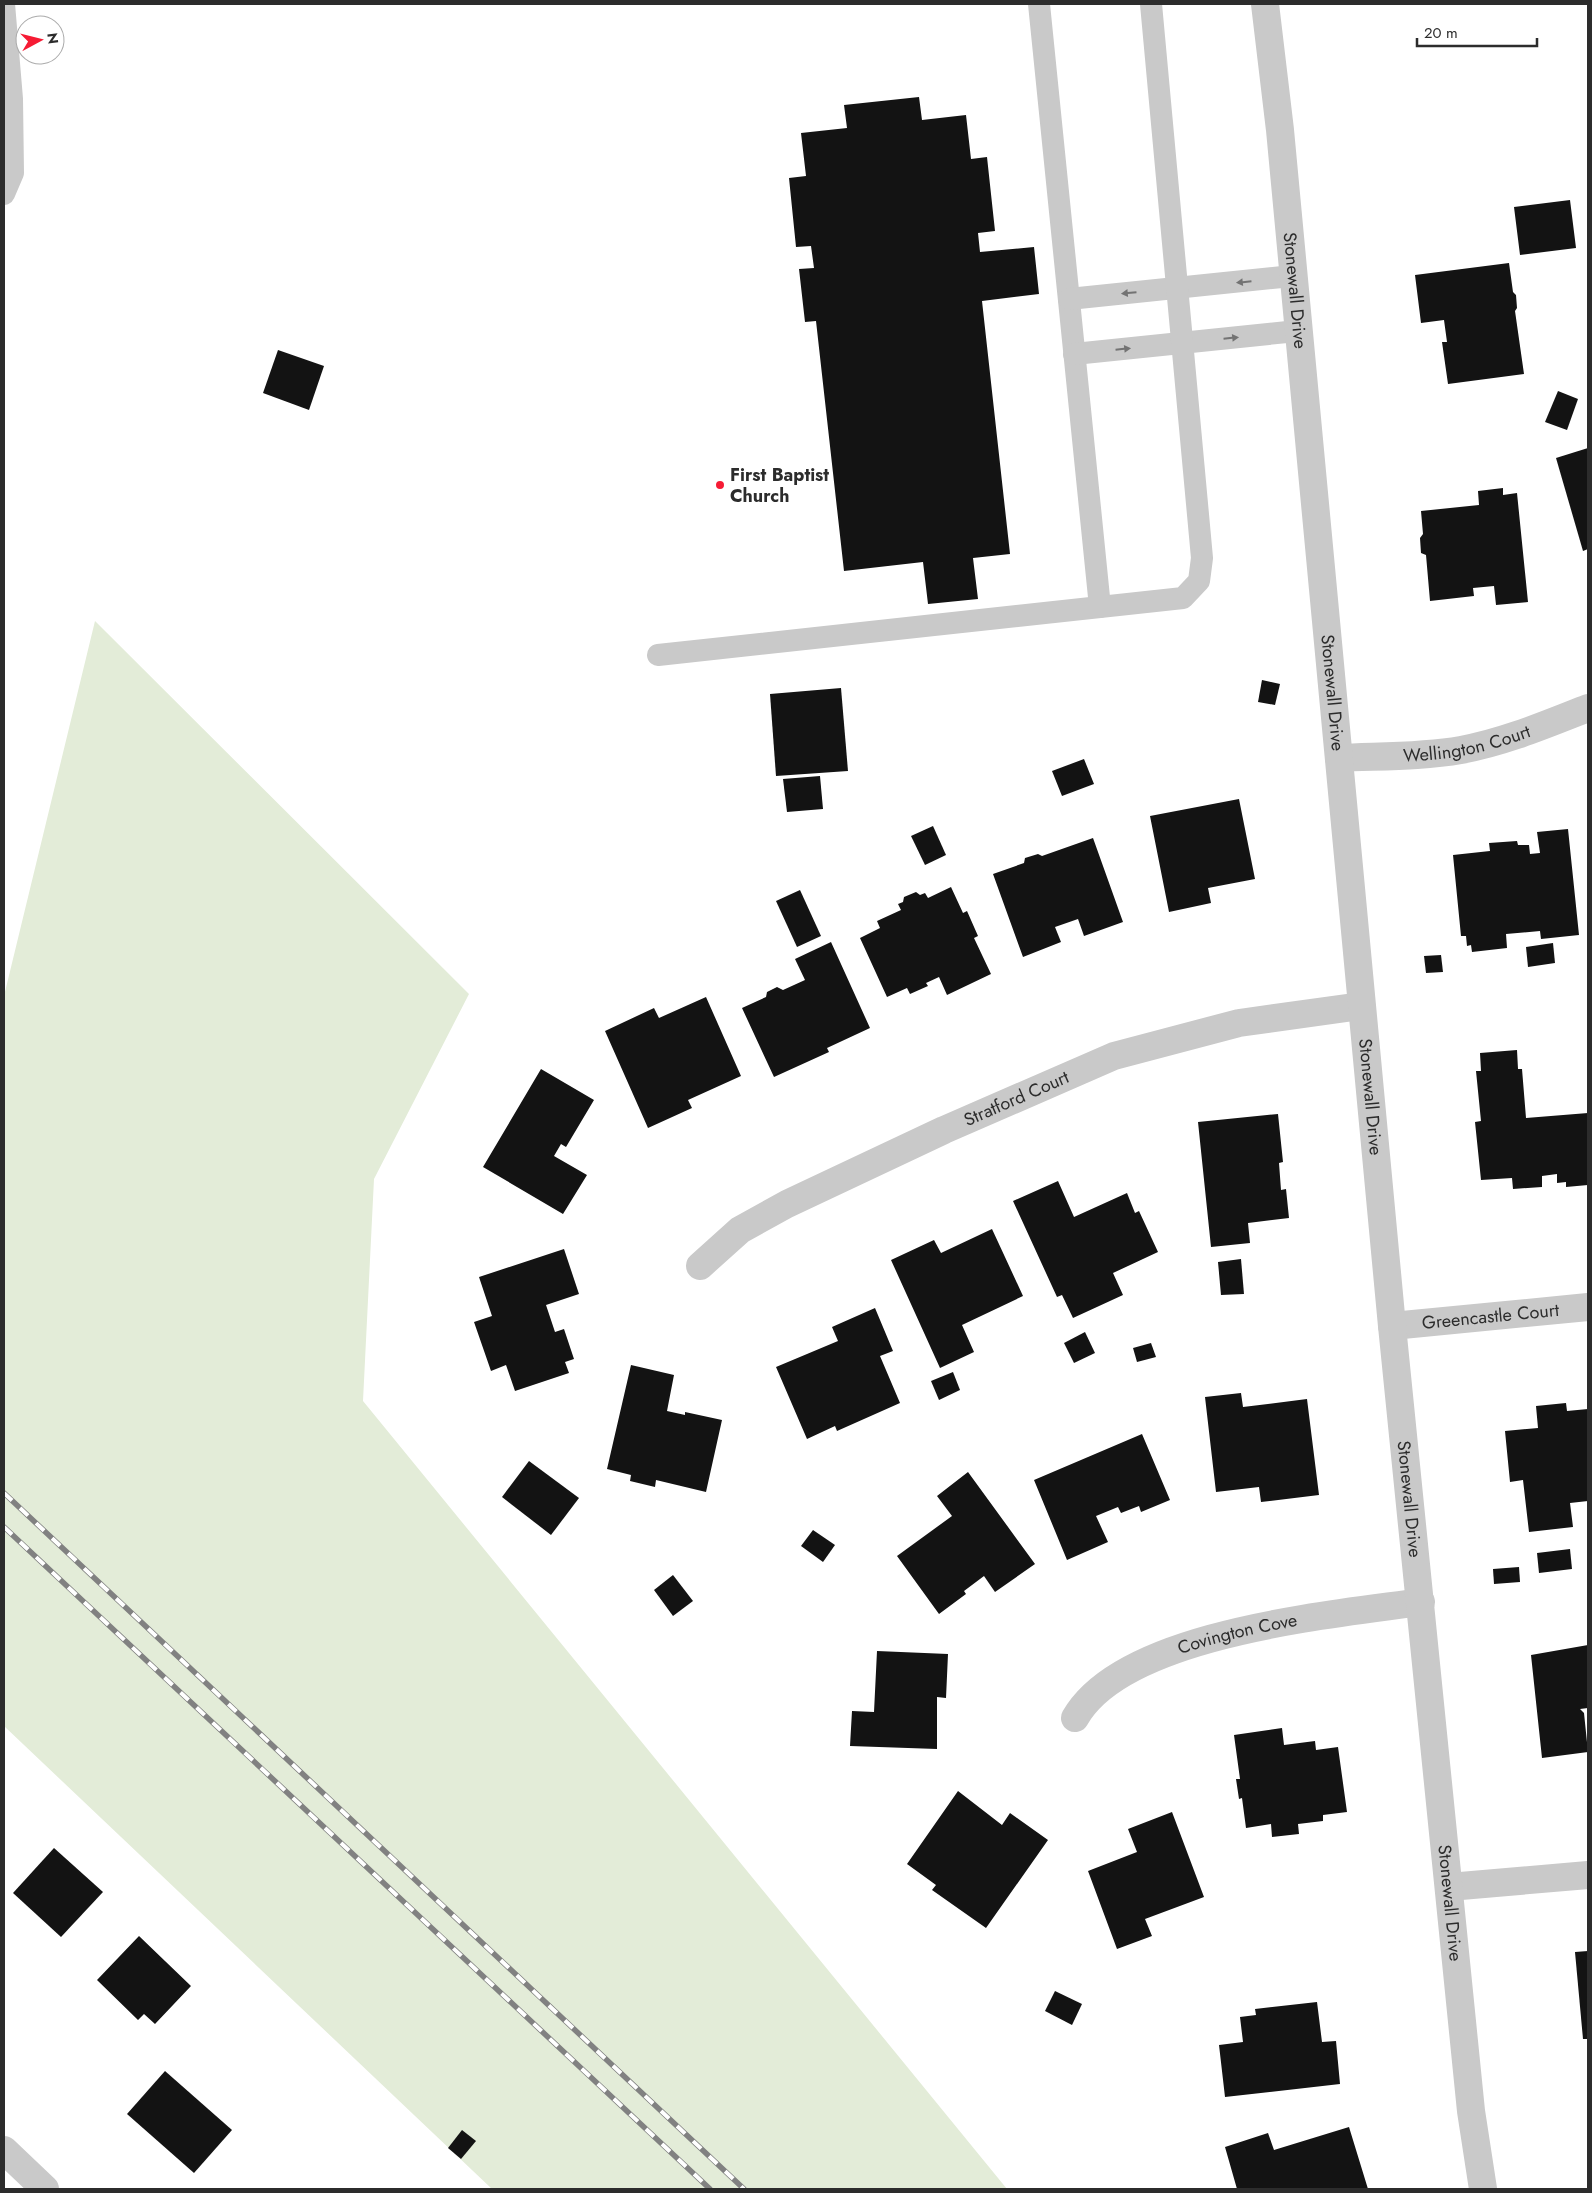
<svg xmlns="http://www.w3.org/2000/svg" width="1592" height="2193" font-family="Jost,sans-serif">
<rect width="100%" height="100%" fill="#fff"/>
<path fill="#e3ecd8" d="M 95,621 L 469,994 L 374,1179 L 363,1401 L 1007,2189 L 492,2189 L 4,1726 L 4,996 Z"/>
<g fill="#131313">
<path d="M 919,97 L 922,120 L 966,115 L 971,159 L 987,157 L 995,231 L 978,233 L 980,252 L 1034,247 L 1039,294 L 982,301 L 1010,554 L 973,558 L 978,599 L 928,604 L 923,562 L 844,571 L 816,321 L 805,322 L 799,269 L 814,268 L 811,246 L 796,247 L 789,178 L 806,176 L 801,133 L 847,128 L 844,105 Z"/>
<path d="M 1570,200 L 1576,248 L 1520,255 L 1514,207 Z"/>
<path d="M 1509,263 L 1513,292 L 1516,295 L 1517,308 L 1515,311 L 1524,374 L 1448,384 L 1442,342 L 1447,342 L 1444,320 L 1421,323 L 1415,275 Z"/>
<path d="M 278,350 L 324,366 L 309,410 L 263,393 Z"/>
<path d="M 1558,391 L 1578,399 L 1567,430 L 1545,422 Z"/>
<path d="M 1588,448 L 1588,549 L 1583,551 L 1556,458 Z"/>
<path d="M 1503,488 L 1503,495 L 1517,493 L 1528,602 L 1496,605 L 1494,586 L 1473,588 L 1474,596 L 1430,601 L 1426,555 L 1421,553 L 1420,538 L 1423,534 L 1421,511 L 1479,505 L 1478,491 Z"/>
<path d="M 1262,680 L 1280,684 L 1275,705 L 1258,702 Z"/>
<path d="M 841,688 L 848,771 L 776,776 L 770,694 Z"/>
<path d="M 1084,759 L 1094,784 L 1062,796 L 1052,771 Z"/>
<path d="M 820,776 L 823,809 L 787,812 L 783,779 Z"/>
<path d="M 1239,799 L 1255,879 L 1208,888 L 1211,903 L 1169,912 L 1150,816 Z"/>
<path d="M 933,826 L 946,855 L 925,865 L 911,836 Z"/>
<path d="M 1568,829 L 1579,935 L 1541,939 L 1540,931 L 1506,934 L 1507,948 L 1472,952 L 1471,945 L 1467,946 L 1466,936 L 1461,936 L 1453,855 L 1490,851 L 1489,843 L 1517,841 L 1518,845 L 1529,845 L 1530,854 L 1540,853 L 1537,832 Z"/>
<path d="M 1093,838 L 1123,922 L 1084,936 L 1078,919 L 1055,927 L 1061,942 L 1023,957 L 993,874 L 1024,863 L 1025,858 L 1038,854 L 1042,856 Z"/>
<path d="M 951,887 L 963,913 L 967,911 L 978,936 L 974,938 L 991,974 L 947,995 L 939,977 L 926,983 L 928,986 L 910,994 L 907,988 L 887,997 L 860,938 L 880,928 L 877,921 L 901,910 L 898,904 L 903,902 L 904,897 L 916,892 L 920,895 L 925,893 L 928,898 Z"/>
<path d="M 800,890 L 821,936 L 797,947 L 776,901 Z"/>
<path d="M 831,942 L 870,1028 L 827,1048 L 829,1052 L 774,1077 L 742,1008 L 766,997 L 767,992 L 777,987 L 783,990 L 805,980 L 795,959 Z"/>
<path d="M 1553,943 L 1555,963 L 1528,967 L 1526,947 Z"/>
<path d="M 1441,955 L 1443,972 L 1426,973 L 1424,956 Z"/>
<path d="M 706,997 L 741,1076 L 688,1100 L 692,1108 L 648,1128 L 605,1031 L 654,1008 L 659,1018 Z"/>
<path d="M 1517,1050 L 1518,1069 L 1522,1069 L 1526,1118 L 1588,1113 L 1588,1185 L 1566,1187 L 1566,1182 L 1557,1183 L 1557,1174 L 1542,1176 L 1542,1187 L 1513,1189 L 1512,1178 L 1481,1180 L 1475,1122 L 1481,1121 L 1476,1071 L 1481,1071 L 1480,1053 Z"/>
<path d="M 541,1069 L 594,1100 L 566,1147 L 561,1144 L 554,1156 L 587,1175 L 563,1214 L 483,1167 Z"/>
<path d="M 1278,1114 L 1283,1162 L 1279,1163 L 1281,1190 L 1286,1189 L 1289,1218 L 1248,1223 L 1250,1243 L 1211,1247 L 1198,1122 Z"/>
<path d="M 1058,1181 L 1074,1217 L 1127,1193 L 1135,1213 L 1139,1211 L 1158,1252 L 1113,1273 L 1123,1295 L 1073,1318 L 1062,1295 L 1057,1297 L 1013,1201 Z"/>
<path d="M 992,1229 L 1023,1296 L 962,1325 L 974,1352 L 940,1368 L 891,1260 L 934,1240 L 941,1253 Z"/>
<path d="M 564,1249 L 579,1294 L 546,1305 L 555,1332 L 564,1329 L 574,1359 L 565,1362 L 569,1373 L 515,1391 L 506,1365 L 491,1371 L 474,1322 L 492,1316 L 479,1277 Z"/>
<path d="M 1241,1259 L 1244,1294 L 1221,1295 L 1218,1262 Z"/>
<path d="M 875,1308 L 893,1351 L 880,1356 L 900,1403 L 837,1431 L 835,1426 L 807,1439 L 776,1367 L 838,1341 L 832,1327 Z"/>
<path d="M 1085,1332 L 1095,1353 L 1074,1363 L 1064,1343 Z"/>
<path d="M 1151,1343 L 1156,1357 L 1137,1362 L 1133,1348 Z"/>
<path d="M 631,1365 L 674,1375 L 667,1411 L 685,1415 L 685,1412 L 722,1420 L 706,1492 L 656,1480 L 655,1487 L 630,1481 L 631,1475 L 607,1469 Z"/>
<path d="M 953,1372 L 960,1390 L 939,1400 L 931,1381 Z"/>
<path d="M 1241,1393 L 1243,1407 L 1307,1399 L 1319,1495 L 1261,1502 L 1259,1487 L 1216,1492 L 1205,1397 Z"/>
<path d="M 1566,1403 L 1567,1411 L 1588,1409 L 1588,1501 L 1570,1503 L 1573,1527 L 1529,1532 L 1523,1480 L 1510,1482 L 1505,1431 L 1538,1428 L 1536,1406 Z"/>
<path d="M 1142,1434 L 1170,1500 L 1141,1512 L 1139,1506 L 1121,1513 L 1118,1507 L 1096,1516 L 1108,1542 L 1067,1560 L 1034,1480 Z"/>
<path d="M 529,1461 L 579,1498 L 551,1535 L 502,1497 Z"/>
<path d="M 968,1472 L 1035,1564 L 995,1592 L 984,1576 L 964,1591 L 966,1594 L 939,1614 L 897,1556 L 952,1516 L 937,1496 Z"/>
<path d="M 813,1530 L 835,1545 L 823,1562 L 801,1546 Z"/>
<path d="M 1570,1549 L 1572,1569 L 1539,1573 L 1537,1553 Z"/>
<path d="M 1519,1567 L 1520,1582 L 1494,1584 L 1493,1569 Z"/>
<path d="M 673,1575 L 693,1601 L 673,1616 L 654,1590 Z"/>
<path d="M 1588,1645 L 1588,1708 L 1580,1709 L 1584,1713 L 1588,1752 L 1542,1758 L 1531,1655 Z"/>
<path d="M 877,1651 L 948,1654 L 946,1698 L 937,1697 L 937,1749 L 850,1746 L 852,1711 L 874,1712 Z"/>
<path d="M 1282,1728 L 1284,1745 L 1315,1741 L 1316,1750 L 1338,1747 L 1347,1812 L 1323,1815 L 1323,1821 L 1298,1824 L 1299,1834 L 1272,1837 L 1271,1824 L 1246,1828 L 1242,1798 L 1239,1799 L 1236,1779 L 1240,1779 L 1234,1735 Z"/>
<path d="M 958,1791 L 1002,1825 L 1010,1813 L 1048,1840 L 986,1928 L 932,1890 L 936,1885 L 907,1864 Z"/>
<path d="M 1172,1812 L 1204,1897 L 1145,1919 L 1152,1936 L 1117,1949 L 1088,1871 L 1137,1852 L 1128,1829 Z"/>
<path d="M 54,1848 L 103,1892 L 61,1937 L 13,1893 Z"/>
<path d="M 139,1936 L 191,1986 L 155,2024 L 144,2014 L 138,2020 L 97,1980 Z"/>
<path d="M 1588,1951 L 1588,2039 L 1583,2039 L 1575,1952 Z"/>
<path d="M 1055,1991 L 1082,2004 L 1072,2025 L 1045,2011 Z"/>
<path d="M 1317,2002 L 1322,2042 L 1336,2041 L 1340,2084 L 1225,2097 L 1219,2045 L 1243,2042 L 1240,2017 L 1256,2015 L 1255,2009 Z"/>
<path d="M 165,2071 L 232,2130 L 194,2173 L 127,2114 Z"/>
<path d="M 1349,2127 L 1368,2189 L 1237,2189 L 1225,2147 L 1268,2133 L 1274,2150 Z"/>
<path d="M 462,2130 L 476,2141 L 461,2159 L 448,2148 Z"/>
</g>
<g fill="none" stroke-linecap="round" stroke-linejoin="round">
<g stroke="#c9c9c9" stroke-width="22">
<path d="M 1039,4 L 1100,607"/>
<path d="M 4,194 L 13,173 L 12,99 L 4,4"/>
<path d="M 1069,299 L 1292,276"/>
<path d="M 1074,354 L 1297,331"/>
<path d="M 658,655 L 1183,598 L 1199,581 L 1202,558 L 1151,4"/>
</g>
<g stroke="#c9c9c9" stroke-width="28">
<path id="s1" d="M 1339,758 C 1379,756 1421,757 1461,750 C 1505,742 1547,724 1588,708"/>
<path id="s2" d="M 700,1266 L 740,1230 L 787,1204 L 944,1130 L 1114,1056 L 1239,1023 L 1361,1006"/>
<path id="s3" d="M 1392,1326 L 1588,1307"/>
<path id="s4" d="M 1075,1718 C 1123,1633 1331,1615 1421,1602"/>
<path d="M 1449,1887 L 1588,1875"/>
<path d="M 4,2150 L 45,2189"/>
</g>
<path stroke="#c9c9c9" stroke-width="28" id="s5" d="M 1265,4 L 1280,130 L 1392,1326 L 1471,2111 L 1483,2189"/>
<g stroke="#818181" stroke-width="5.5">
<g id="rail">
<path d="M 4,1493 L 744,2189"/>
<path d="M 4,1527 L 710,2189"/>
</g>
</g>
<use href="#rail" stroke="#fff" stroke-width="4" stroke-dasharray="11" stroke-linecap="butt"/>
</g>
<defs><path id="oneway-solid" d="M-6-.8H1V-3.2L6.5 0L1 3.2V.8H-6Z" transform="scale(1.25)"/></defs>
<g fill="#737373">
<use href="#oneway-solid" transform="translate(1244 282) rotate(174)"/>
<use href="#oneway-solid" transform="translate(1129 293) rotate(175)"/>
<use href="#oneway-solid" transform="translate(1231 338) rotate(-6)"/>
<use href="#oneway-solid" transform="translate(1123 349) rotate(-6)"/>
</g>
<circle fill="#f61b34" stroke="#fff" stroke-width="2" cx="720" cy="485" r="5"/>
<g text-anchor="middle" stroke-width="5" stroke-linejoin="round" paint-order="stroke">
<g font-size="18" fill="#2c2c2c" stroke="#fff">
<text dy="6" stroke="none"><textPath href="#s5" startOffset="288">Stonewall Drive</textPath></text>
<text dy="6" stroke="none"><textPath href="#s5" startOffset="692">Stonewall Drive</textPath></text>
<text dy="6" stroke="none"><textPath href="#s1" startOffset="129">Wellington Court</textPath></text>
<text dy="6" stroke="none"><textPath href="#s5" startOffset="1098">Stonewall Drive</textPath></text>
<text dy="6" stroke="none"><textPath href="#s2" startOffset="360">Stratford Court</textPath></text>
<text dy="6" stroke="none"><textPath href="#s3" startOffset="99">Greencastle Court</textPath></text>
<text dy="6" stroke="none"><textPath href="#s5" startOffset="1502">Stonewall Drive</textPath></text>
<text dy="6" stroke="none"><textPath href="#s4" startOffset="188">Covington Cove</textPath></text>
<text dy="6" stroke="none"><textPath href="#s5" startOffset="1908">Stonewall Drive</textPath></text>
</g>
<g font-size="18" font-weight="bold" fill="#2c2c2c" stroke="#fff" text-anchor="start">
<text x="730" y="481">First Baptist<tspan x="730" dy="21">Church</tspan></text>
</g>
</g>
<rect width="1592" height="2193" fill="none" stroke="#2c2c2c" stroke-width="10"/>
<g transform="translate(40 40) rotate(83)"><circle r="24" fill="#ffffff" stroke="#ababab"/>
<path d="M0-4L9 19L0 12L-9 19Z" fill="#f61b34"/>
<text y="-8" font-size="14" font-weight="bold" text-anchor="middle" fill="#2c2c2c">N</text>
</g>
<path d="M1417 38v8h120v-8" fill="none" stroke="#2c2c2c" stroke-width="2.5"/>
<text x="1424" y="38" font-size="15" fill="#2c2c2c" stroke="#ffffff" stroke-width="4" paint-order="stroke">20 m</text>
</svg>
